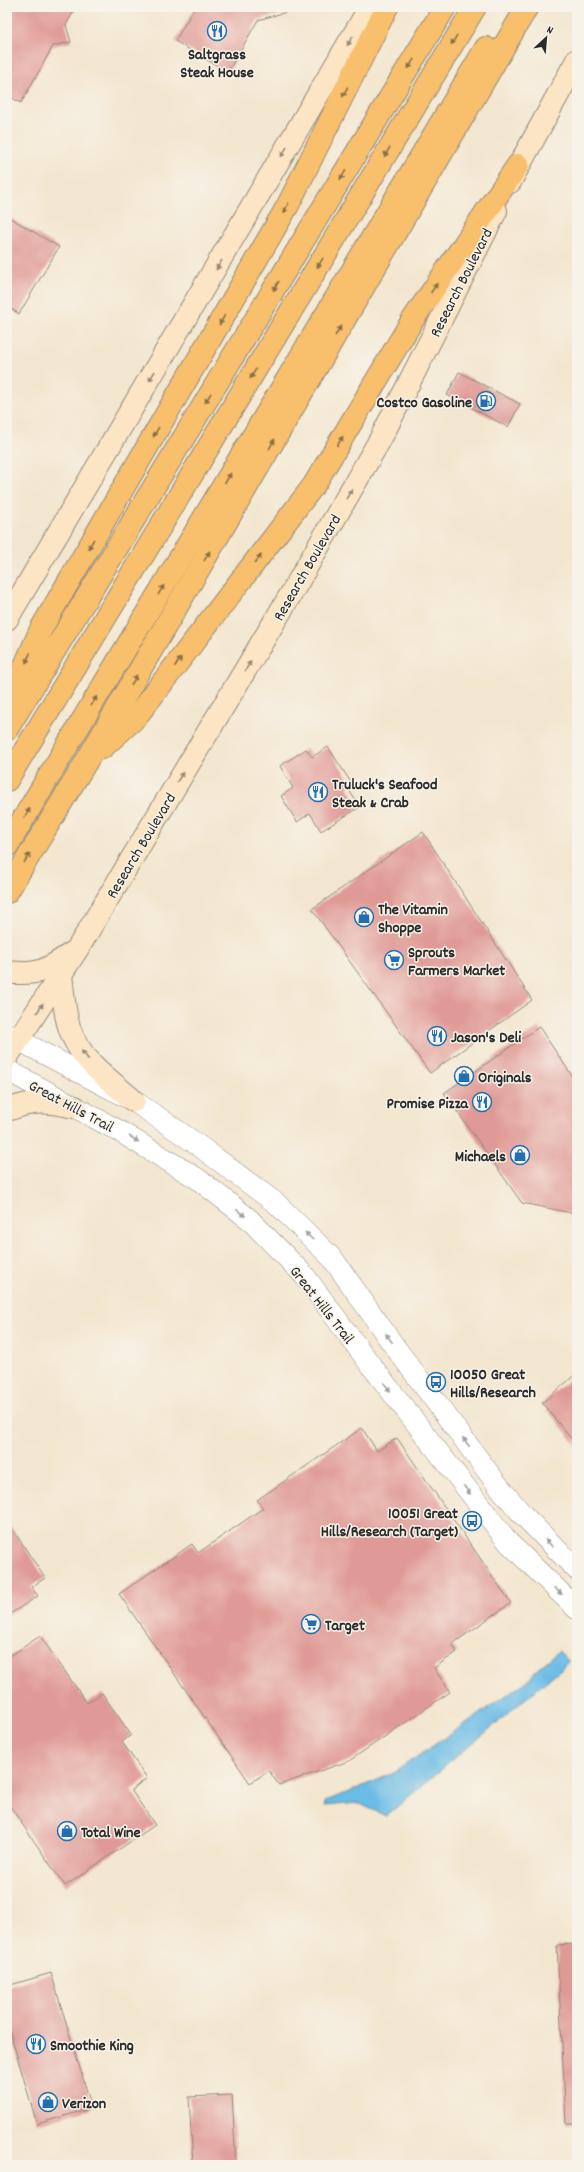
<svg xmlns="http://www.w3.org/2000/svg" width="584" height="2172" font-family="Dekko,sans-serif">
<rect width="100%" height="100%" fill="#f7f3e8"/>
<filter id="ink" filterUnits="userSpaceOnUse"><feTurbulence type="fractalNoise" baseFrequency=".025" numOctaves="2"/><feDisplacementMap in="SourceGraphic" scale="8" xChannelSelector="R" yChannelSelector="G"/><feConvolveMatrix kernelMatrix="1 2 1 2 8 2 1 2 1" color-interpolation-filters="sRGB"/></filter>
<filter id="wash" filterUnits="userSpaceOnUse"><feTurbulence type="fractalNoise" baseFrequency=".012" numOctaves="4" result="noise"/><feDisplacementMap in="SourceGraphic" scale="16" xChannelSelector="R" yChannelSelector="G"/><feGaussianBlur stdDeviation="0.9" result="paint"/><feColorMatrix in="noise" values="0 0 0 0 0 0 0 0 0 0 0 0 0 0 0 0 0 1.4 0 .05"/><feComposite in="paint" operator="in"/></filter>
<g filter="url(#wash)">
<rect width="100%" height="100%" fill="#f3e6cf"/>
<path fill="#6abce6" stroke="#4a7488" d="M 559,1651 L 569,1662 L 386,1816 L 358,1803 L 325,1806 L 325,1802 L 392,1774 L 530,1679 L 535,1671 Z"/>
<g id="blocks">
<g fill="#e09a95">
<path d="M 7,7 L 76,7 L 66,25 L 71,42 L 53,46 L 21,103 L 7,95 Z"/>
<path d="M 195,7 L 290,7 L 290,11 L 258,20 L 228,72 L 175,41 Z"/>
<path d="M 7,216 L 59,247 L 19,314 L 7,306 Z"/>
<path d="M 459,372 L 520,404 L 508,427 L 447,395 Z"/>
<path d="M 328,747 L 352,784 L 347,787 L 360,807 L 321,831 L 310,813 L 297,822 L 281,796 L 293,788 L 280,766 L 306,749 L 312,757 Z"/>
<path d="M 423,832 L 532,1000 L 430,1073 L 312,909 Z"/>
<path d="M 539,1027 L 577,1083 L 577,1214 L 522,1203 L 444,1093 Z"/>
<path d="M 577,1373 L 577,1446 L 542,1403 Z"/>
<path d="M 362,1428 L 377,1451 L 397,1438 L 511,1603 L 452,1644 L 457,1652 L 434,1668 L 450,1692 L 349,1761 L 279,1785 L 269,1771 L 250,1783 L 119,1594 L 192,1544 L 198,1553 L 263,1508 L 257,1500 Z"/>
<path d="M 7,1521 L 45,1578 L 31,1587 L 38,1596 L 7,1616 Z"/>
<path d="M 40,1636 L 87,1703 L 102,1693 L 131,1735 L 122,1742 L 147,1778 L 131,1790 L 155,1825 L 65,1886 L 7,1802 L 7,1658 Z"/>
<path d="M 577,1944 L 577,2124 L 566,2124 L 557,1945 Z"/>
<path d="M 51,1973 L 92,2108 L 37,2124 L 7,2022 L 7,1986 Z"/>
<path d="M 232,2095 L 236,2165 L 193,2165 L 189,2097 Z"/>
</g>
</g>
</g>
<g filter="url(#ink)">
<use href="#blocks" fill-opacity="0" stroke="#8f887d" stroke-width="1"/>
<g fill="none" stroke-linecap="round" stroke-linejoin="round">
<g stroke="#8f887d" stroke-width="22">
<g id="tertiary">
<path d="M 7,1034 L 134,1101 L 198,1145 L 277,1204 L 333,1259 L 392,1343 L 497,1484 L 522,1514 L 577,1570"/>
<path d="M 7,1070 L 119,1131 L 198,1179 L 249,1219 L 304,1275 L 367,1360 L 509,1543 L 577,1609"/>
</g>
</g>
<g stroke="#8f887d" stroke-width="24">
<g id="secondary">
<path d="M 510,182 L 577,60"/>
<path d="M 7,619 L 370,7"/>
<path d="M 7,972 C 38,976 47,970 72,953"/>
<path d="M 61,975 C 64,997 64,1021 75,1041 C 87,1065 115,1084 134,1101"/>
<path d="M 7,1057 L 78,948 L 291,594 L 381,438 L 496,211"/>
<path d="M 7,1110 C 35,1100 46,1101 75,1107"/>
</g>
</g>
<g stroke="#8f887d" stroke-width="24">
<g id="motorway">
<path d="M 7,707 L 41,629 L 287,207 L 387,7"/>
<path d="M 7,729 L 445,7"/>
<path d="M 102,748 L 136,717 L 314,485 L 412,321 L 518,165"/>
<path d="M 7,780 L 475,7"/>
<path d="M 7,846 L 486,48"/>
<path d="M 7,892 L 86,762 L 527,7"/>
</g>
</g>
<use href="#tertiary" stroke="#fff" stroke-width="21"/>
<use href="#secondary" stroke="#fce5c4" stroke-width="22"/>
<use href="#motorway" stroke="#f8bf6c" stroke-width="22"/>
</g>
<defs><path id="oneway-solid" d="M-6-.8H1V-3.2L6.5 0L1 3.2V.8H-6Z"/></defs>
<g fill="#876e48">
<use href="#oneway-solid" transform="translate(454 40) rotate(121)"/>
<use href="#oneway-solid" transform="translate(411 64) rotate(121)"/>
<use href="#oneway-solid" transform="translate(345 92) rotate(117)"/>
<use href="#oneway-solid" transform="translate(387 152) rotate(121)"/>
<use href="#oneway-solid" transform="translate(343 175) rotate(121)"/>
<use href="#oneway-solid" transform="translate(286 208) rotate(118)"/>
<use href="#oneway-solid" transform="translate(320 263) rotate(121)"/>
<use href="#oneway-solid" transform="translate(276 286) rotate(121)"/>
<use href="#oneway-solid" transform="translate(434 288) rotate(-56)"/>
<use href="#oneway-solid" transform="translate(222 320) rotate(120)"/>
<use href="#oneway-solid" transform="translate(338 331) rotate(-60)"/>
<use href="#oneway-solid" transform="translate(253 374) rotate(121)"/>
<use href="#oneway-solid" transform="translate(208 398) rotate(121)"/>
<use href="#oneway-solid" transform="translate(156 432) rotate(120)"/>
<use href="#oneway-solid" transform="translate(340 441) rotate(-59)"/>
<use href="#oneway-solid" transform="translate(272 444) rotate(-60)"/>
<use href="#oneway-solid" transform="translate(228 478) rotate(-59)"/>
<use href="#oneway-solid" transform="translate(91 544) rotate(120)"/>
<use href="#oneway-solid" transform="translate(207 556) rotate(-60)"/>
<use href="#oneway-solid" transform="translate(258 559) rotate(-53)"/>
<use href="#oneway-solid" transform="translate(161 590) rotate(-59)"/>
<use href="#oneway-solid" transform="translate(28 658) rotate(113)"/>
<use href="#oneway-solid" transform="translate(178 662) rotate(-53)"/>
<use href="#oneway-solid" transform="translate(134 680) rotate(-60)"/>
<use href="#oneway-solid" transform="translate(94 701) rotate(-59)"/>
<use href="#oneway-solid" transform="translate(27 813) rotate(-59)"/>
<use href="#oneway-solid" transform="translate(27 858) rotate(-58)"/>
</g>
<g fill="#948878">
<use href="#oneway-solid" transform="translate(350 41) rotate(121)"/>
<use href="#oneway-solid" transform="translate(284 152) rotate(121)"/>
<use href="#oneway-solid" transform="translate(219 265) rotate(120)"/>
<use href="#oneway-solid" transform="translate(152 376) rotate(121)"/>
<use href="#oneway-solid" transform="translate(349 494) rotate(-60)"/>
<use href="#oneway-solid" transform="translate(248 666) rotate(-59)"/>
<use href="#oneway-solid" transform="translate(180 777) rotate(-59)"/>
<use href="#oneway-solid" transform="translate(40 1008) rotate(-57)"/>
<use href="#oneway-solid" transform="translate(85 1055) rotate(-129)"/>
</g>
<g fill="#a0a0a0">
<use href="#oneway-solid" transform="translate(134 1139) rotate(32)"/>
<use href="#oneway-solid" transform="translate(241 1213) rotate(38)"/>
<use href="#oneway-solid" transform="translate(309 1236) rotate(-135)"/>
<use href="#oneway-solid" transform="translate(389 1338) rotate(-125)"/>
<use href="#oneway-solid" transform="translate(387 1387) rotate(52)"/>
<use href="#oneway-solid" transform="translate(466 1442) rotate(-127)"/>
<use href="#oneway-solid" transform="translate(467 1490) rotate(52)"/>
<use href="#oneway-solid" transform="translate(549 1543) rotate(-133)"/>
<use href="#oneway-solid" transform="translate(558 1591) rotate(42)"/>
</g>
</g>
<defs>
<g id="restaurant-ring" transform="scale(1)"><circle r="9.5" fill="#f7f3e8" stroke="#1f6fb2" stroke-width="1.5"/><path d="M-5-6h1v4h1v-4h1v4h1v-4h1v5L-1.5 .5V6h-2V.5L-5-1ZM5-6V6H3V1.5H1.5Q1.5-4 5-6Z" fill="#1f6fb2"/></g>
<g id="fuel-ring" transform="scale(1)"><circle r="9.5" fill="#f7f3e8" stroke="#1f6fb2" stroke-width="1.5"/><path d="M-5.5-6h7V0h2V4h1.3V-2.5L3-4.5l.8-.8L6-3V5H2.5V1h-1V6h-7ZM-4.2-4.7v3.2H.2V-4.7Z" fill="#1f6fb2"/></g>
<g id="shop-ring" transform="scale(1)"><circle r="9.5" fill="#f7f3e8" stroke="#1f6fb2" stroke-width="1.5"/><path d="M-5-2.5h2.3a2.7 3.5 0 0 1 5.4 0H5L5.5 6h-11ZM-1.5-2.5h3a1.5 2.3 0 0 0-3 0Z" fill="#1f6fb2"/></g>
<g id="supermarket-ring" transform="scale(1)"><circle r="9.5" fill="#f7f3e8" stroke="#1f6fb2" stroke-width="1.5"/><path d="M-6-5.5h2.5l.6 2H6L4.5 2H-2.5L-4.4-4H-6ZM-1.5 3.2a1.3 1.3 0 1 0 .1 0ZM3 3.2a1.3 1.3 0 1 0 .1 0Z" fill="#1f6fb2"/></g>
<g id="bus-ring" transform="scale(1)"><circle r="9.5" fill="#f7f3e8" stroke="#1f6fb2" stroke-width="1.5"/><path d="M-5-6H5V4H4V6H2V4H-2V6H-4V4H-5ZM-3.5-4V0h7V-4ZM-3.5 1.2v1.5H-2V1.2ZM2 1.2v1.5H3.5V1.2Z" fill="#1f6fb2"/></g>
</defs>
<g fill-rule="evenodd">
<use href="#restaurant-ring" x="217" y="31"/>
<use href="#fuel-ring" x="486" y="401"/>
<use href="#restaurant-ring" x="318" y="792"/>
<use href="#shop-ring" x="364" y="917"/>
<use href="#supermarket-ring" x="394" y="960"/>
<use href="#restaurant-ring" x="437" y="1036"/>
<use href="#shop-ring" x="464" y="1076"/>
<use href="#restaurant-ring" x="482" y="1102"/>
<use href="#shop-ring" x="520" y="1155"/>
<use href="#bus-ring" x="436" y="1382"/>
<use href="#bus-ring" x="472" y="1521"/>
<use href="#supermarket-ring" x="311" y="1624"/>
<use href="#shop-ring" x="67" y="1831"/>
<use href="#restaurant-ring" x="36" y="2044"/>
<use href="#shop-ring" x="48" y="2102"/>
</g>
<g text-anchor="middle" stroke-width="3" stroke-linejoin="round" paint-order="stroke">
<g font-size="16" font-weight="bold" fill="#2b2b2b" stroke="#f7f3e8" text-anchor="start">
<text x="217" y="59" text-anchor="middle">Saltgrass<tspan x="217" dy="18">Steak House</tspan></text>
<text x="472" y="407" text-anchor="end">Costco Gasoline</text>
<text x="332" y="789">Truluck's Seafood<tspan x="332" dy="18">Steak &amp; Crab</tspan></text>
<text x="378" y="914">The Vitamin<tspan x="378" dy="18">Shoppe</tspan></text>
<text x="408" y="957">Sprouts<tspan x="408" dy="18">Farmers Market</tspan></text>
<text x="451" y="1042">Jason's Deli</text>
<text x="478" y="1082">Originals</text>
<text x="468" y="1108" text-anchor="end">Promise Pizza</text>
<text x="506" y="1161" text-anchor="end">Michaels</text>
<text x="450" y="1379">10050 Great<tspan x="450" dy="18">Hills/Research</tspan></text>
<text x="458" y="1518" text-anchor="end">10051 Great<tspan x="458" dy="18">Hills/Research (Target)</tspan></text>
<text x="325" y="1630">Target</text>
<text x="81" y="1837">Total Wine</text>
<text x="50" y="2050">Smoothie King</text>
<text x="62" y="2108">Verizon</text>
</g>
<g font-size="16" fill="#2b2b2b" stroke="#f7f3e8">
<text transform="translate(460 282) rotate(-63)" y="6">Research Boulevard</text>
<text transform="translate(306 567) rotate(-60)" y="6">Research Boulevard</text>
<text transform="translate(140 845) rotate(-59)" y="6">Research Boulevard</text>
<text transform="translate(72 1105) rotate(28)" y="6">Great Hills Trail</text>
<text transform="translate(323 1304) rotate(52)" y="6">Great Hills Trail</text>
</g>
</g>
<rect width="584" height="2172" fill="none" stroke="#f7f3e8" stroke-width="24"/>
<g transform="translate(546 38) rotate(26)" stroke="#f7f3e8" stroke-width="3" paint-order="stroke">
<path d="M0-3L7 15L0 10L-7 15Z" fill="#2b2b2b"/>
<text y="-6" font-size="11" font-weight="bold" text-anchor="middle" fill="#2b2b2b">N</text>
</g>
</svg>
